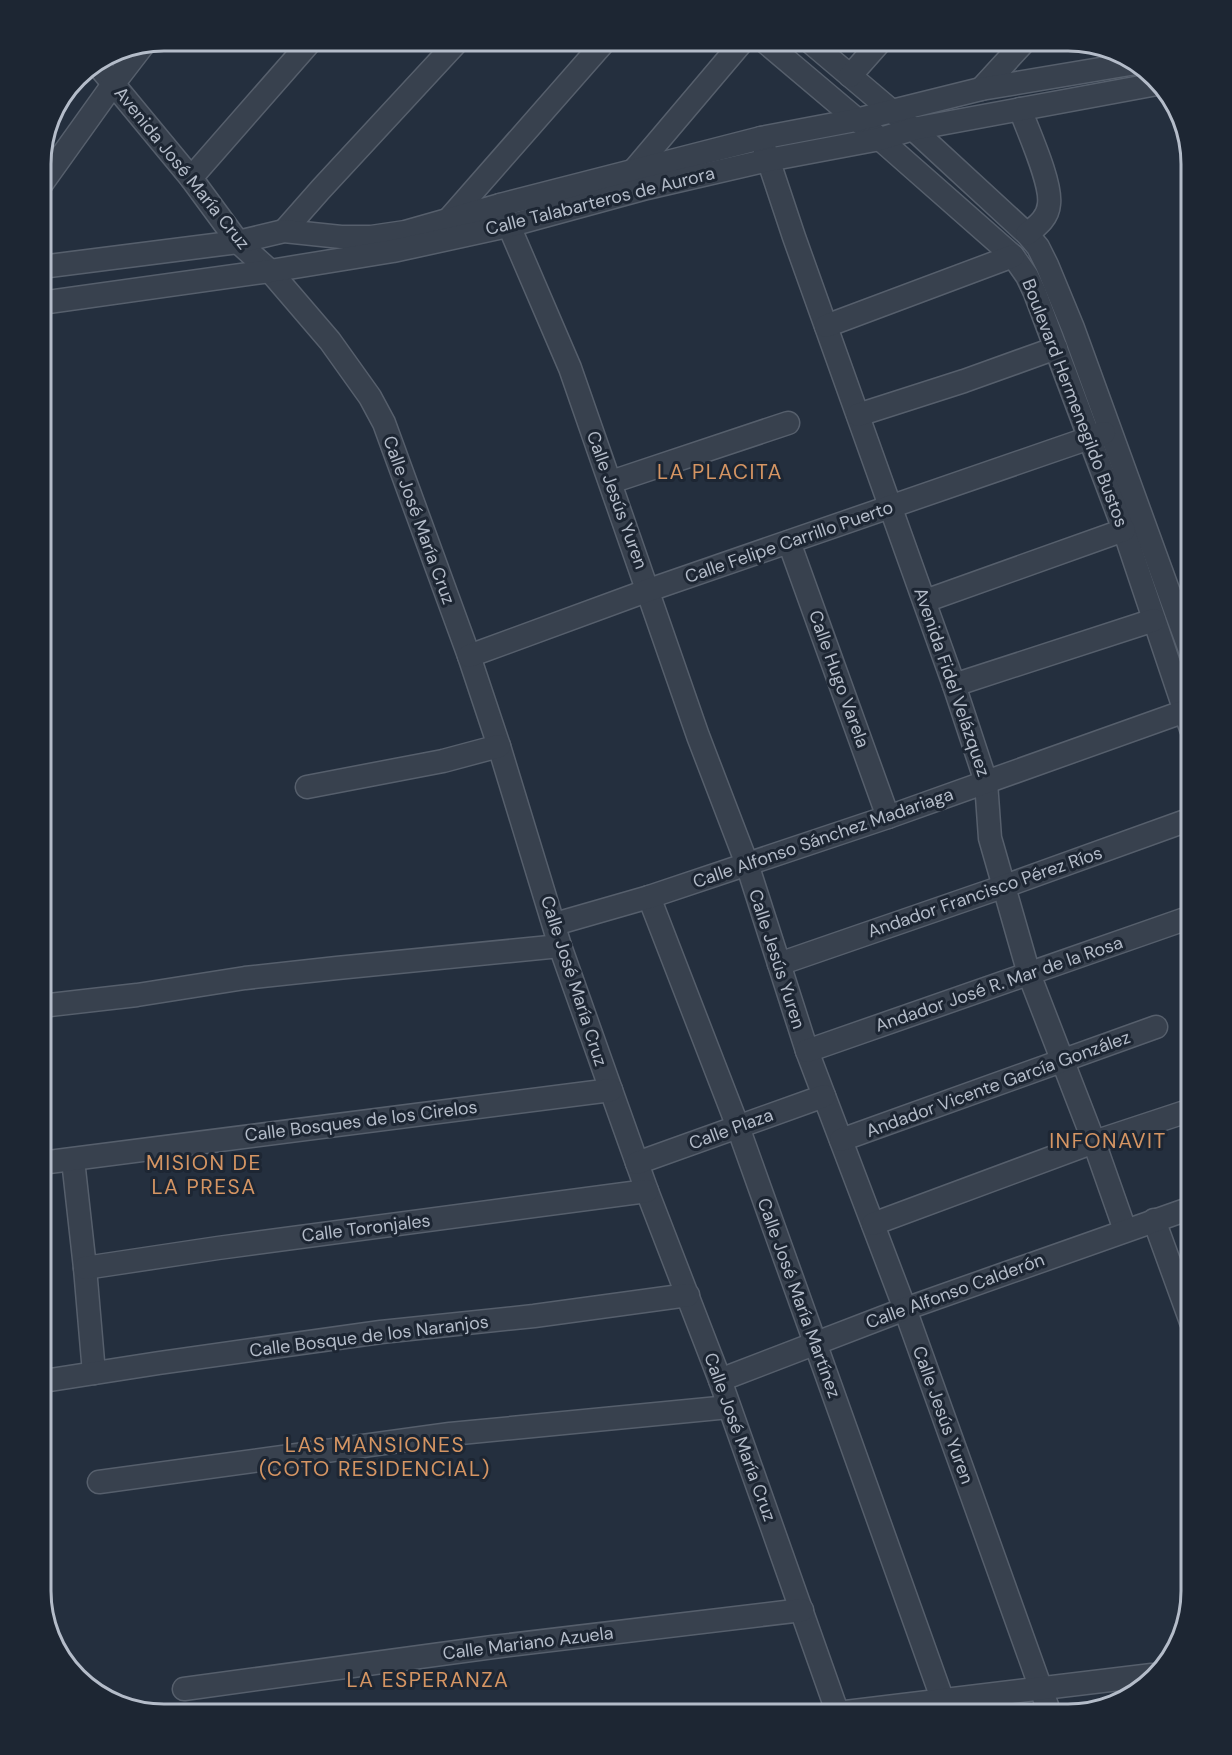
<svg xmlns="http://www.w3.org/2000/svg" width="1232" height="1755" font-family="'DM Sans',sans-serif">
<rect width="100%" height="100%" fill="#242f3e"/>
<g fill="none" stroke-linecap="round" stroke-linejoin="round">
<g stroke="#565f6c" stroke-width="25">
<g id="minor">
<path d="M 764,41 L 880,139 L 1013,256 L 1027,276 L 1035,293 L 1124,530 L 1191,729"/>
<path d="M 809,41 L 913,129 L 1027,234 L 1038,247 L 1047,265 L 1073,328 L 1191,653"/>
<path d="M 96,63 L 191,178 L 238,242 L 270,271 L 330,341 L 370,397 L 384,423 L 469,656 L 499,746 L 560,946 L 611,1090 L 647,1191 L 720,1380 L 838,1714"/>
<path d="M 850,76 L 881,41"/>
<path d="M 981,89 L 1025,41"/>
<path d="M 1020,109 C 1028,131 1052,183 1049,204 C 1048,218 1037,226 1027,234"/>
<path d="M 761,138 L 794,237 L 954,685 L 986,782 L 990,838 L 1029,974 L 1094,1142 L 1125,1230"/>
<path d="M 633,171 L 743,41"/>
<path d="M 191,178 L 311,41"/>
<path d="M 41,185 L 114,83 L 144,44"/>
<path d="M 500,205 L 570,368 L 698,736 L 747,864 L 807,1051 L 905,1309 L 1050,1714"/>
<path d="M 448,220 L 605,41"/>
<path d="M 284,231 L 321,189 L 458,41"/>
<path d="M 41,267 L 238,242 L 284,231 L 341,237 L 371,237 L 405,232 L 500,205 L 761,138 L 856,120 L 981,89 L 1136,63"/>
<path d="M 41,303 L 270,271 L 393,251 L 508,226 L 647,188 L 768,160 L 880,139 L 913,129 L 1157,84"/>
<path d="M 826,326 L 1013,256"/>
<path d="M 858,415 L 964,381 L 1056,348"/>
<path d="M 611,482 L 788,423"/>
<path d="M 789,542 L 888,817"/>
<path d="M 925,601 L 1124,530"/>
<path d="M 469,656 L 649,590 L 1104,433"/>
<path d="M 954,685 L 1154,620"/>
<path d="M 307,787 L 443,761 L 499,746"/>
<path d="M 649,897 L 738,1127 L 943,1701"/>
<path d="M 555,924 L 649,897 L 888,817 L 1191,709"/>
<path d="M 779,964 L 1005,886 L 1191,819"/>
<path d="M 41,1006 L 137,995 L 245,978 L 337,968 L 560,946"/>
<path d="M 807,1051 L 1191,917"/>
<path d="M 841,1140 L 1156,1027"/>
<path d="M 73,1160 L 85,1268 L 94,1373"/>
<path d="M 41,1163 L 611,1090"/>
<path d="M 637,1163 L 824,1096"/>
<path d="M 1154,1220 L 1191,1322"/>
<path d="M 873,1224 L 1094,1142 L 1191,1110"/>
<path d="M 85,1268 L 218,1248 L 647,1191"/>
<path d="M 50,1380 L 159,1363 L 381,1332 L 534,1316 L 688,1295"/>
<path d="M 720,1380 L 905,1309 L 1191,1208"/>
<path d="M 99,1482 L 450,1434 L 729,1407"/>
<path d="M 184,1689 L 493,1647 L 802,1610"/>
<path d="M 829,1714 L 1152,1675"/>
</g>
</g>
<use href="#minor" stroke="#38414e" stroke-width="22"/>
</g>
<g text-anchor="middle" stroke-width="6" stroke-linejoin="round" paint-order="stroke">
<g font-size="18" fill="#b4bcc9" stroke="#1d2633">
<text transform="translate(182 168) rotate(51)" y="6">Avenida José María Cruz</text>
<text transform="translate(600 201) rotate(-14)" y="6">Calle Talabarteros de Aurora</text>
<text transform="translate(1075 403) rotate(69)" y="6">Boulevard Hermenegildo Bustos</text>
<text transform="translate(617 500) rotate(70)" y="6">Calle Jesús Yuren</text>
<text transform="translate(419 520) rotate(70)" y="6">Calle José María Cruz</text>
<text transform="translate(789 542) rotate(-19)" y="6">Calle Felipe Carrillo Puerto</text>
<text transform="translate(839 679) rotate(70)" y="6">Calle Hugo Varela</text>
<text transform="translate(952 682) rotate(71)" y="6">Avenida Fidel Velázquez</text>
<text transform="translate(823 838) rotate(-19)" y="6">Calle Alfonso Sánchez Madariaga</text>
<text transform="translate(985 892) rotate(-19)" y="6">Andador Francisco Pérez Ríos</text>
<text transform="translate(777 959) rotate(72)" y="6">Calle Jesús Yuren</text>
<text transform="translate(574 981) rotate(72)" y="6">Calle José María Cruz</text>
<text transform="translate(999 984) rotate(-19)" y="6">Andador José R. Mar de la Rosa</text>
<text transform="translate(998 1084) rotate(-20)" y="6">Andador Vicente García González</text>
<text transform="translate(361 1121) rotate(-7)" y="6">Calle Bosques de los Cirelos</text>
<text transform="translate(731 1129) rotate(-20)" y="6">Calle Plaza</text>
<text transform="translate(366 1228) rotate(-7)" y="6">Calle Toronjales</text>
<text transform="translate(955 1291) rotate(-20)" y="6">Calle Alfonso Calderón</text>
<text transform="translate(799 1298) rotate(70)" y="6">Calle José María Martínez</text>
<text transform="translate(369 1336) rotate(-7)" y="6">Calle Bosque de los Naranjos</text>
<text transform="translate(943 1415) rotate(70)" y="6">Calle Jesús Yuren</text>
<text transform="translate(740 1437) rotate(70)" y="6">Calle José María Cruz</text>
<text transform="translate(528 1643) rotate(-7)" y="6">Calle Mariano Azuela</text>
</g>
<g font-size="21" letter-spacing="1.5" fill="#d59563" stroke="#1d2633">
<text x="720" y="479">LA PLACITA</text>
<text x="1108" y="1148">INFONAVIT</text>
<text x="204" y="1170">MISION DE<tspan x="204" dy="24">LA PRESA</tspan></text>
<text x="375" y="1452">LAS MANSIONES<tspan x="375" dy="24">(COTO RESIDENCIAL)</tspan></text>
<text x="428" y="1687">LA ESPERANZA</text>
</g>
</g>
<path d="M0 0H1232V1755H0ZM164 51H1068A113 113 0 0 1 1181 164V1591A113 113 0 0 1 1068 1704H164A113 113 0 0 1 51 1591V164A113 113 0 0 1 164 51Z" fill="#1d2633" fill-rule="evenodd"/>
<path fill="none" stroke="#b4bcc9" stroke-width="3" d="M164 51H1068A113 113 0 0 1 1181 164V1591A113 113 0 0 1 1068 1704H164A113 113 0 0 1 51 1591V164A113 113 0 0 1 164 51Z"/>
</svg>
